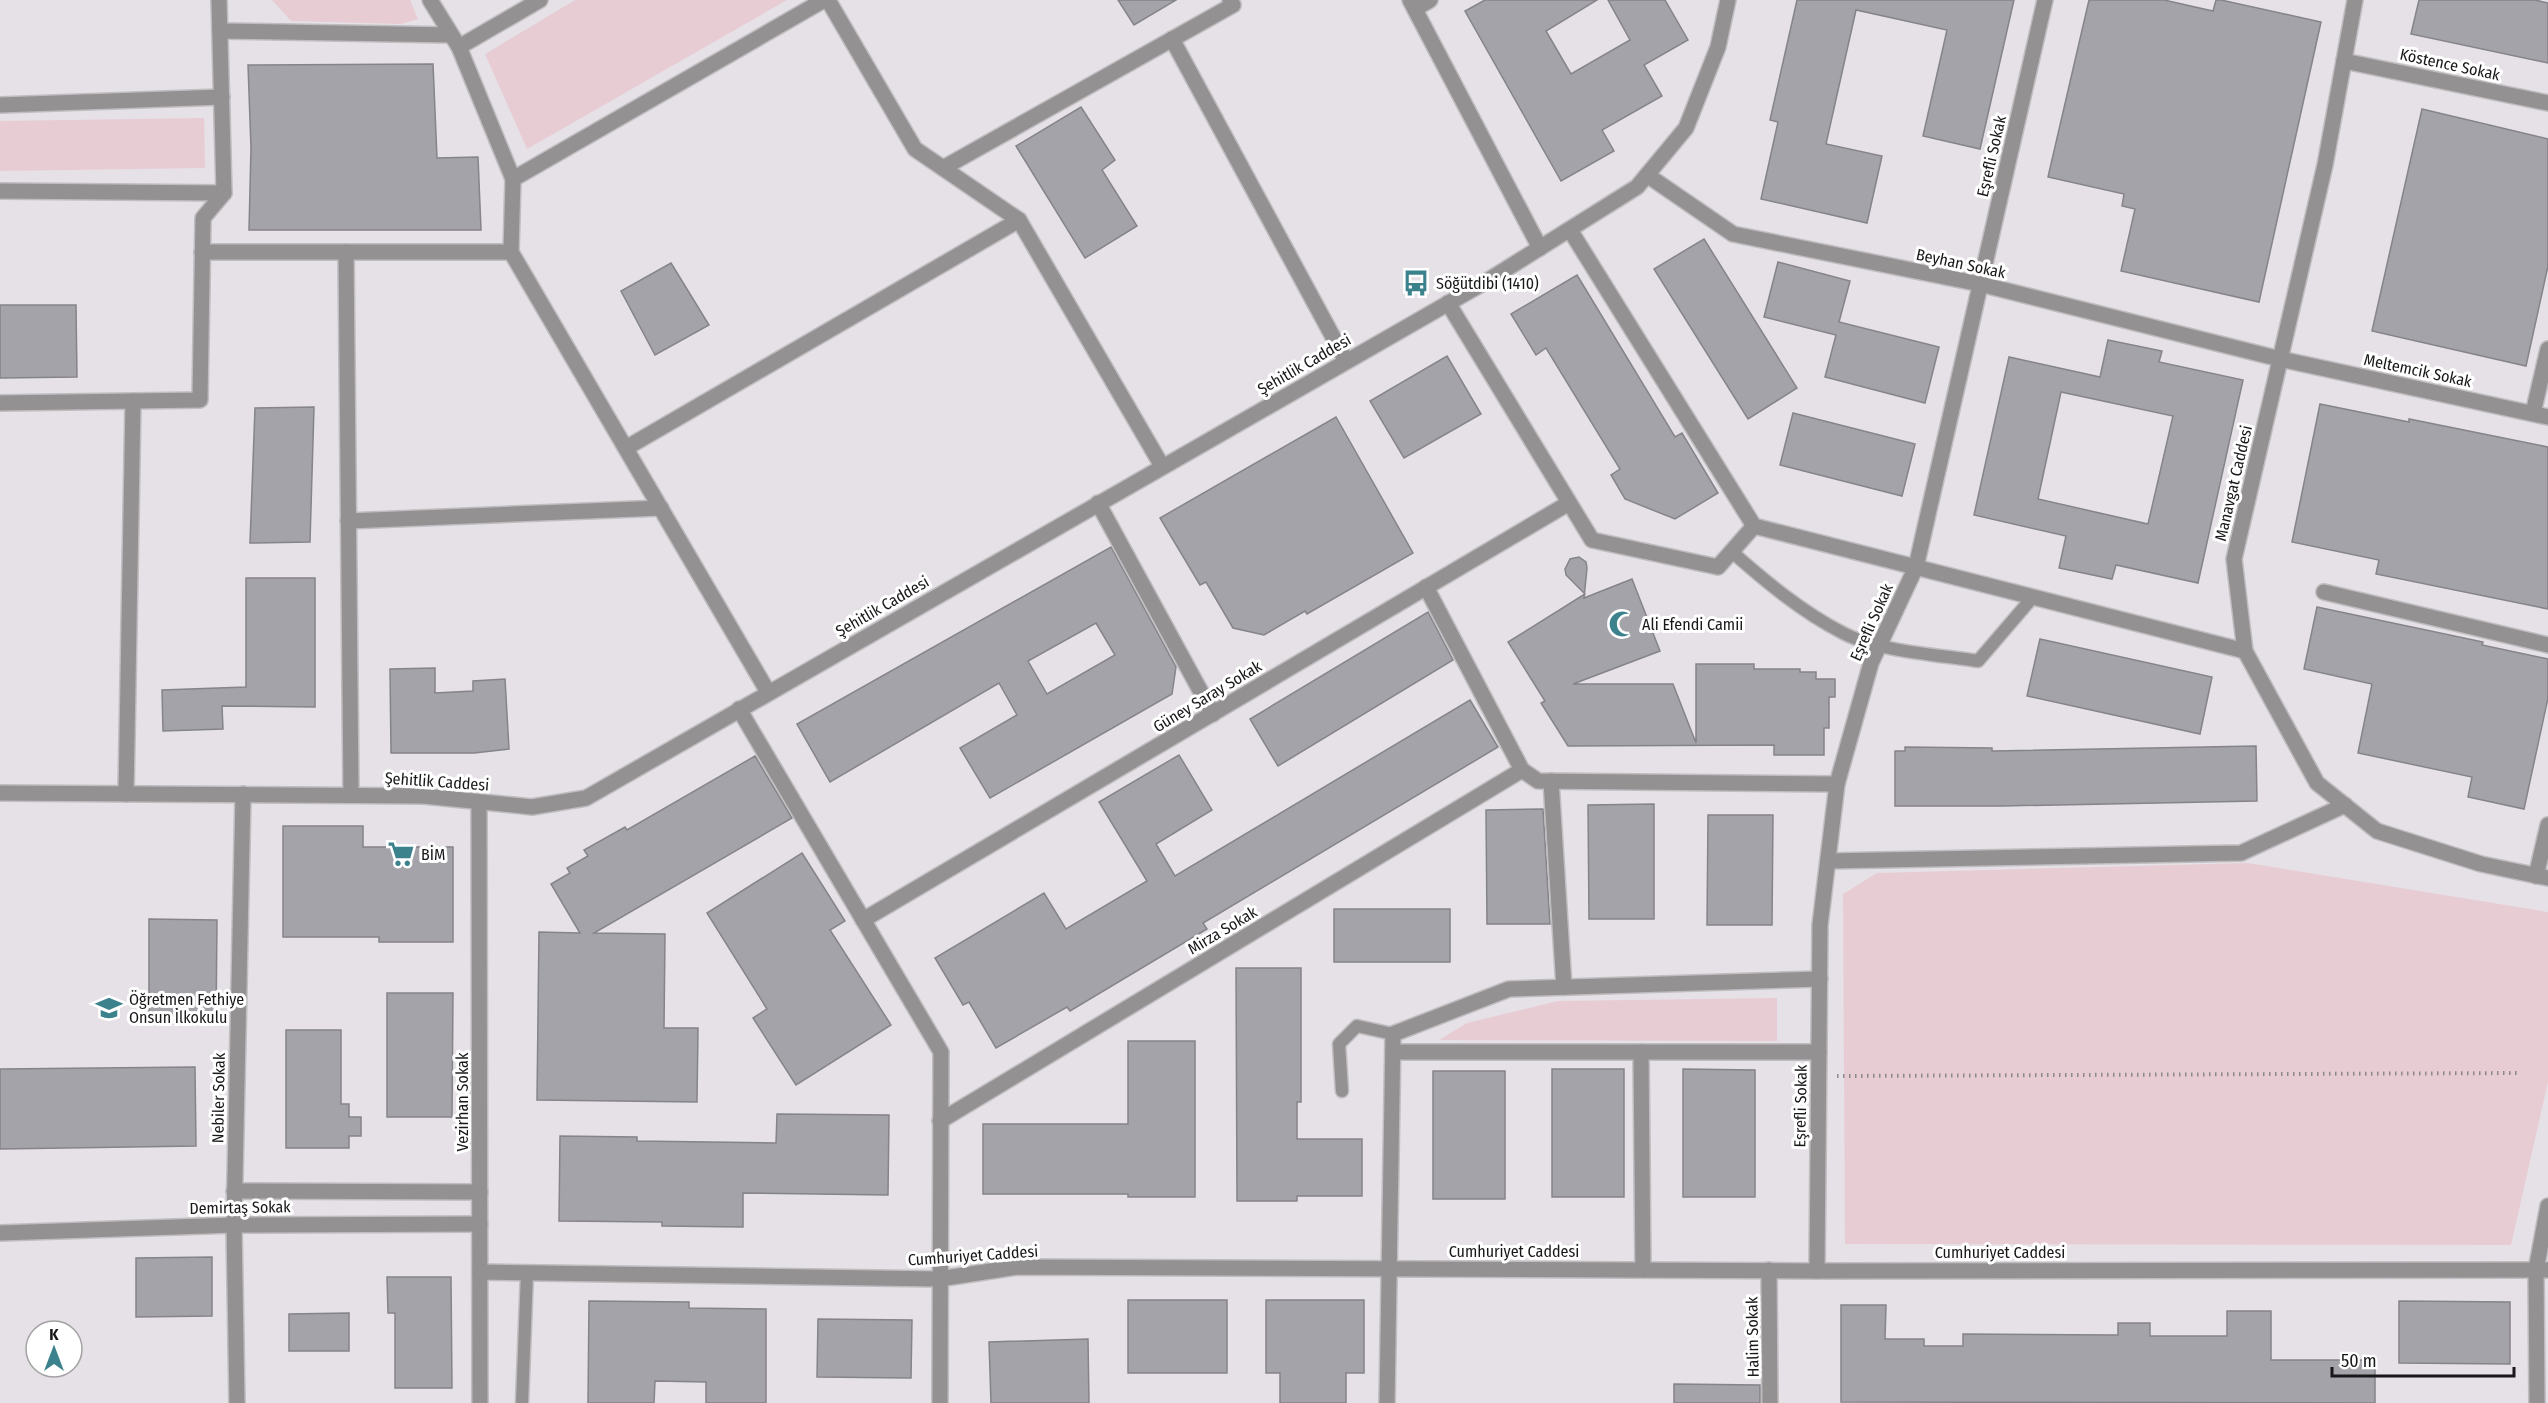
<svg xmlns="http://www.w3.org/2000/svg" width="2548" height="1403" font-family="'Fira Sans Condensed',sans-serif">
<rect width="100%" height="100%" fill="#e5e1e6"/>
<g fill="#e8ccd3">
<path d="M 272,0 L 410,0 L 418,19 L 401,24 L 291,21 Z"/>
<path d="M 575,0 L 787,0 L 527,149 L 485,54 Z"/>
<path d="M 204,118 L 205,168 L 0,171 L 0,121 Z"/>
<path d="M 2248,863 L 2548,912 L 2548,1082 L 2511,1245 L 1845,1244 L 1843,894 L 1877,873 Z"/>
<path d="M 1777,998 L 1777,1041 L 1439,1040 L 1467,1023 L 1558,1001 Z"/>
</g>
<g fill="#a4a3a9" stroke="#858489" stroke-width="1.5" fill-rule="evenodd">
<path d="M 1118,0 L 1176,0 L 1134,25 Z"/>
<path d="M 1485,0 L 1597,0 L 1546,31 L 1571,74 L 1630,40 L 1608,0 L 1665,0 L 1688,40 L 1644,65 L 1662,96 L 1602,130 L 1614,151 L 1561,181 L 1465,11 Z"/>
<path d="M 1797,0 L 2014,0 L 1980,149 L 1923,136 L 1947,30 L 1856,10 L 1826,144 L 1882,156 L 1867,223 L 1761,199 L 1778,122 L 1770,120 Z"/>
<path d="M 2089,0 L 2164,0 L 2213,11 L 2216,0 L 2221,0 L 2321,22 L 2259,302 L 2121,271 L 2135,209 L 2122,206 L 2124,194 L 2048,177 Z"/>
<path d="M 2419,0 L 2535,0 L 2548,3 L 2548,63 L 2411,34 Z"/>
<path d="M 433,64 L 437,158 L 478,157 L 481,230 L 249,230 L 251,148 L 248,65 Z"/>
<path d="M 1081,107 L 1115,160 L 1102,170 L 1137,226 L 1085,258 L 1016,146 Z"/>
<path d="M 2422,109 L 2548,139 L 2548,266 L 2526,366 L 2372,331 Z"/>
<path d="M 1704,239 L 1797,388 L 1748,419 L 1654,269 Z"/>
<path d="M 1778,262 L 1850,281 L 1839,322 L 1939,347 L 1925,403 L 1825,377 L 1836,335 L 1764,317 Z"/>
<path d="M 671,263 L 709,325 L 655,355 L 621,291 Z"/>
<path d="M 1577,275 L 1675,437 L 1682,433 L 1718,493 L 1675,519 L 1625,499 L 1611,475 L 1620,469 L 1546,348 L 1536,355 L 1511,314 Z"/>
<path d="M 0,305 L 76,305 L 77,377 L 0,378 Z"/>
<path d="M 2108,340 L 2162,351 L 2159,362 L 2243,380 L 2198,583 L 2116,565 L 2112,579 L 2059,568 L 2066,536 L 1974,515 L 2009,357 L 2100,377 ZM 2061,392 L 2173,416 L 2148,524 L 2038,499 Z"/>
<path d="M 1447,356 L 1481,414 L 1404,458 L 1370,401 Z"/>
<path d="M 2320,404 L 2409,422 L 2409,419 L 2548,447 L 2548,609 L 2376,574 L 2379,560 L 2292,542 Z"/>
<path d="M 314,407 L 310,542 L 250,543 L 255,408 Z"/>
<path d="M 1793,413 L 1915,444 L 1902,496 L 1780,465 Z"/>
<path d="M 1336,417 L 1413,553 L 1307,614 L 1305,611 L 1264,635 L 1233,628 L 1206,582 L 1200,585 L 1160,518 Z"/>
<path d="M 1111,547 L 1176,667 L 1172,694 L 990,798 L 960,748 L 1017,715 L 999,683 L 830,782 L 797,724 ZM 1096,623 L 1115,655 L 1047,694 L 1028,661 Z"/>
<path d="M 1579,557 L 1586,562 L 1587,568 L 1584,598 L 1632,579 L 1660,651 L 1573,684 L 1673,684 L 1696,743 L 1696,664 L 1754,664 L 1754,669 L 1800,669 L 1800,672 L 1816,672 L 1816,679 L 1835,679 L 1835,697 L 1829,697 L 1829,728 L 1824,728 L 1824,755 L 1774,755 L 1774,745 L 1568,746 L 1541,703 L 1545,701 L 1508,642 L 1585,594 L 1566,575 L 1565,569 L 1570,559 Z"/>
<path d="M 246,578 L 315,578 L 315,707 L 222,706 L 223,729 L 163,731 L 162,690 L 246,687 Z"/>
<path d="M 2317,607 L 2483,642 L 2482,645 L 2548,659 L 2548,698 L 2524,809 L 2468,797 L 2472,777 L 2358,753 L 2372,684 L 2304,669 Z"/>
<path d="M 1428,612 L 1453,660 L 1278,766 L 1250,719 Z"/>
<path d="M 2040,639 L 2212,677 L 2200,734 L 2027,696 Z"/>
<path d="M 435,668 L 435,693 L 473,691 L 473,681 L 505,679 L 509,749 L 474,753 L 391,753 L 390,669 Z"/>
<path d="M 1470,700 L 1498,747 L 1203,923 L 1207,929 L 1070,1011 L 1067,1007 L 996,1048 L 969,1002 L 963,1005 L 935,958 L 1044,893 L 1066,929 L 1147,881 L 1099,802 L 1179,755 L 1212,810 L 1156,844 L 1175,876 Z"/>
<path d="M 2256,746 L 2257,801 L 2002,806 L 1895,806 L 1895,751 L 1905,751 L 1905,747 L 1992,748 L 1992,751 Z"/>
<path d="M 755,756 L 792,818 L 594,933 L 665,934 L 664,1028 L 698,1028 L 697,1102 L 537,1100 L 539,932 L 580,933 L 551,884 L 570,873 L 567,868 L 588,856 L 584,850 L 625,827 L 627,830 Z"/>
<path d="M 1654,804 L 1654,919 L 1589,919 L 1588,805 Z"/>
<path d="M 1543,809 L 1550,924 L 1487,924 L 1486,810 Z"/>
<path d="M 1708,815 L 1773,815 L 1772,925 L 1707,925 Z"/>
<path d="M 283,826 L 363,826 L 363,847 L 453,847 L 453,942 L 379,942 L 379,937 L 283,937 Z"/>
<path d="M 802,853 L 845,921 L 830,930 L 891,1025 L 796,1085 L 753,1018 L 767,1009 L 707,913 Z"/>
<rect x="1334" y="909" width="116" height="53"/>
<path d="M 149,919 L 217,920 L 216,1024 L 149,1024 Z"/>
<path d="M 1236,968 L 1301,968 L 1301,1102 L 1297,1102 L 1297,1139 L 1362,1139 L 1362,1196 L 1297,1196 L 1297,1201 L 1237,1201 Z"/>
<path d="M 387,993 L 453,993 L 452,1117 L 387,1117 Z"/>
<path d="M 286,1030 L 341,1030 L 341,1104 L 349,1104 L 349,1117 L 361,1117 L 361,1136 L 349,1136 L 349,1148 L 286,1148 Z"/>
<path d="M 1128,1041 L 1195,1041 L 1195,1197 L 1128,1197 L 1128,1194 L 983,1194 L 983,1124 L 1128,1124 Z"/>
<path d="M 195,1067 L 196,1146 L 0,1149 L 0,1069 Z"/>
<rect x="1552" y="1069" width="72" height="128"/>
<path d="M 1683,1069 L 1755,1070 L 1755,1197 L 1683,1197 Z"/>
<rect x="1433" y="1071" width="72" height="128"/>
<path d="M 777,1114 L 889,1115 L 888,1195 L 743,1193 L 743,1227 L 662,1226 L 662,1222 L 559,1221 L 560,1136 L 637,1137 L 637,1141 L 776,1143 Z"/>
<path d="M 212,1257 L 212,1316 L 136,1317 L 136,1258 Z"/>
<path d="M 387,1277 L 451,1277 L 452,1388 L 395,1388 L 395,1313 L 388,1313 Z"/>
<rect x="1128" y="1300" width="99" height="73"/>
<path d="M 1266,1300 L 1364,1300 L 1364,1373 L 1346,1373 L 1346,1403 L 1280,1403 L 1280,1373 L 1266,1373 Z"/>
<path d="M 589,1301 L 689,1302 L 689,1308 L 766,1309 L 766,1403 L 706,1403 L 706,1382 L 655,1381 L 654,1403 L 588,1403 Z"/>
<path d="M 2399,1301 L 2510,1302 L 2510,1364 L 2399,1363 Z"/>
<path d="M 1841,1305 L 1886,1305 L 1885,1339 L 1924,1339 L 1924,1346 L 1963,1346 L 1963,1334 L 2118,1335 L 2118,1323 L 2150,1323 L 2150,1336 L 2227,1336 L 2227,1311 L 2271,1311 L 2271,1360 L 2375,1360 L 2375,1403 L 1841,1402 Z"/>
<path d="M 349,1313 L 349,1351 L 289,1351 L 289,1314 Z"/>
<path d="M 818,1319 L 912,1320 L 911,1378 L 817,1377 Z"/>
<path d="M 1088,1339 L 1089,1403 L 991,1403 L 989,1342 Z"/>
<path d="M 1674,1384 L 1760,1385 L 1760,1403 L 1674,1403 Z"/>
</g>
<g fill="none" stroke-linecap="round" stroke-linejoin="round">
<g stroke="#c0bdc1" stroke-width="15">
<g id="service">
<path d="M 1731,551 C 1766,582 1802,612 1843,633 C 1877,651 1940,655 1978,661 L 2033,597"/>
<path d="M 1342,1091 L 1339,1044 L 1357,1026 L 1393,1034"/>
<path d="M 522,1403 L 527,1273"/>
</g>
</g>
<g stroke="#c0bdc1" stroke-width="18">
<g id="minor">
<path d="M 430,0 L 459,47 L 513,179 L 511,252 L 768,692"/>
<path d="M 828,0 L 915,149 L 1019,220 L 1162,466"/>
<path d="M 1410,0 L 1540,248"/>
<path d="M 1415,9 L 1430,0"/>
<path d="M 220,31 L 451,35"/>
<path d="M 1172,39 L 1346,361"/>
<path d="M 459,47 L 540,0"/>
<path d="M 2344,61 L 2548,103"/>
<path d="M 0,105 L 222,97"/>
<path d="M 943,168 L 1233,5 L 1230,0"/>
<path d="M 1647,175 L 1733,234 L 1980,284 L 2280,359 L 2548,417"/>
<path d="M 513,179 L 824,0"/>
<path d="M 0,191 L 224,193"/>
<path d="M 1570,230 L 1754,526 L 2245,651"/>
<path d="M 202,252 L 511,252"/>
<path d="M 346,252 L 351,795"/>
<path d="M 1448,303 L 1592,540 L 1718,567 L 1754,526"/>
<path d="M 0,403 L 200,400 L 203,218 L 224,193 L 219,0"/>
<path d="M 2533,413 L 2548,349"/>
<path d="M 626,448 L 1019,220"/>
<path d="M 1098,503 L 1213,714"/>
<path d="M 348,521 L 661,508"/>
<path d="M 1426,587 L 1522,770 L 1538,781 L 1837,784"/>
<path d="M 2324,592 L 2548,645"/>
<path d="M 739,709 L 941,1052 L 940,1403"/>
<path d="M 1551,781 L 1564,987"/>
<path d="M 126,794 L 133,401"/>
<path d="M 1828,861 L 2241,853 L 2345,805"/>
<path d="M 2536,876 L 2548,825"/>
<path d="M 863,920 L 1569,503"/>
<path d="M 1393,1052 L 1819,1052"/>
<path d="M 1641,1052 L 1643,1270"/>
<path d="M 940,1121 L 1522,770"/>
<path d="M 234,1191 L 480,1192"/>
<path d="M 0,1233 L 234,1225 L 480,1224"/>
<path d="M 1769,1270 L 1770,1403"/>
<path d="M 1817,1271 L 1820,925 L 1837,784 L 1871,663 L 1916,567 L 2045,0"/>
<path d="M 237,1403 L 234,1225 L 243,794"/>
<path d="M 1387,1403 L 1393,1034 L 1509,989 L 1820,979"/>
<path d="M 2537,1403 L 2536,1270 L 2548,1206"/>
</g>
</g>
<g stroke="#c0bdc1" stroke-width="18">
<g id="tertiary">
<path d="M 2355,0 L 2325,165 L 2234,559 L 2245,651 L 2317,783 L 2377,831 L 2481,864 L 2548,878"/>
<path d="M 0,793 L 423,796 L 532,807 L 586,798 L 1487,281 L 1637,187 L 1686,128 L 1718,47 L 1728,0"/>
<path d="M 479,802 L 480,1403"/>
<path d="M 480,1272 L 939,1279 L 1017,1267 L 1817,1271 L 2548,1270"/>
</g>
</g>
<path stroke="#8c898d" stroke-width="4" stroke-dasharray="1.5 4.5" stroke-linecap="butt" d="M 1837,1076 L 2520,1073"/>
<use href="#service" stroke="#939192" stroke-width="12"/>
<use href="#minor" stroke="#939192" stroke-width="15"/>
<use href="#tertiary" stroke="#939192" stroke-width="15"/>
</g>
<defs>
<g id="bus-bare" transform="scale(2.07)"><path d="M-5-6H5V4H4V6H2V4H-2V6H-4V4H-5ZM-3.5-4V0h7V-4ZM-3.5 1.2v1.5H-2V1.2ZM2 1.2v1.5H3.5V1.2Z" fill="#3c828d" stroke="#fff" stroke-width="2.5" paint-order="stroke"/></g>
<g id="mosque-bare" transform="scale(2.07)"><path d="M3.5-4.9A6 6 0 1 0 3.5 4.9A5 5 0 1 1 3.5-4.9Z" fill="#3c828d" stroke="#fff" stroke-width="2.5" paint-order="stroke"/></g>
<g id="supermarket-bare" transform="scale(2.07)"><path d="M-6-5.5h2.5l.6 2H6L4.5 2H-2.5L-4.4-4H-6ZM-1.5 3.2a1.3 1.3 0 1 0 .1 0ZM3 3.2a1.3 1.3 0 1 0 .1 0Z" fill="#3c828d" stroke="#fff" stroke-width="2.5" paint-order="stroke"/></g>
<g id="school-bare" transform="scale(2.07)"><path d="M0-5L7-2L0 1L-7-2ZM-4 1L0 2.5L4 1V4Q0 6-4 4Z" fill="#3c828d" stroke="#fff" stroke-width="2.5" paint-order="stroke"/></g>
</defs>
<g fill-rule="evenodd">
<use href="#bus-bare" x="1416" y="283"/>
<use href="#mosque-bare" x="1622" y="624"/>
<use href="#supermarket-bare" x="401" y="854"/>
<use href="#school-bare" x="109" y="1008"/>
</g>
<g text-anchor="middle" stroke-width="6" stroke-linejoin="round" paint-order="stroke">
<g font-size="16" fill="#191719" stroke="#fff">
<text transform="translate(2450 64) rotate(12)" y="6">Köstence Sokak</text>
<text transform="translate(1991 156) rotate(-77)" y="6">Eşrefli Sokak</text>
<text transform="translate(1961 263) rotate(12)" y="6">Beyhan Sokak</text>
<text transform="translate(1304 364) rotate(-30)" y="6">Şehitlik Caddesi</text>
<text transform="translate(2418 370) rotate(12)" y="6">Meltemcik Sokak</text>
<text transform="translate(2233 483) rotate(-77)" y="6">Manavgat Caddesi</text>
<text transform="translate(882 606) rotate(-30)" y="6">Şehitlik Caddesi</text>
<text transform="translate(1871 622) rotate(-66)" y="6">Eşrefli Sokak</text>
<text transform="translate(1207 696) rotate(-31)" y="6">Güney Saray Sokak</text>
<text transform="translate(437 781) rotate(4)" y="6">Şehitlik Caddesi</text>
<text transform="translate(1222 930) rotate(-31)" y="6">Mirza Sokak</text>
<text transform="translate(218 1098) rotate(-89)" y="6">Nebiler Sokak</text>
<text transform="translate(462 1102) rotate(-90)" y="6">Vezirhan Sokak</text>
<text transform="translate(1800 1106) rotate(-89)" y="6">Eşrefli Sokak</text>
<text transform="translate(240 1207) rotate(-1)" y="6">Demirtaş Sokak</text>
<text x="1514" y="1257">Cumhuriyet Caddesi</text>
<text x="2000" y="1258">Cumhuriyet Caddesi</text>
<text transform="translate(973 1255) rotate(-4)" y="6">Cumhuriyet Caddesi</text>
<text transform="translate(1752 1337) rotate(-91)" y="6">Halim Sokak</text>
</g>
<g font-size="16" fill="#191719" stroke="#fff" text-anchor="start">
<text x="1436" y="289">Söğütdibi (1410)</text>
<text x="1642" y="630">Ali Efendi Camii</text>
<text x="421" y="860">BİM</text>
<text x="129" y="1005">Öğretmen Fethiye<tspan x="129" dy="18">Onsun İlkokulu</tspan></text>
</g>
</g>
<g transform="translate(54 1349)"><circle r="28" fill="#ffffff" stroke="#a3a2a3" stroke-width="1.5"/>
<path d="M0-4.5L10 22L0 15L-10 22Z" fill="#3c828d"/>
<text y="-9" font-size="16" font-weight="bold" text-anchor="middle" fill="#191719">K</text>
</g>
<path d="M2332 1367v9h182v-9" fill="none" stroke="#191719" stroke-width="3"/>
<text x="2341" y="1367" font-size="18" fill="#191719" stroke="#ffffff" stroke-width="4.5" paint-order="stroke">50 m</text>
</svg>
